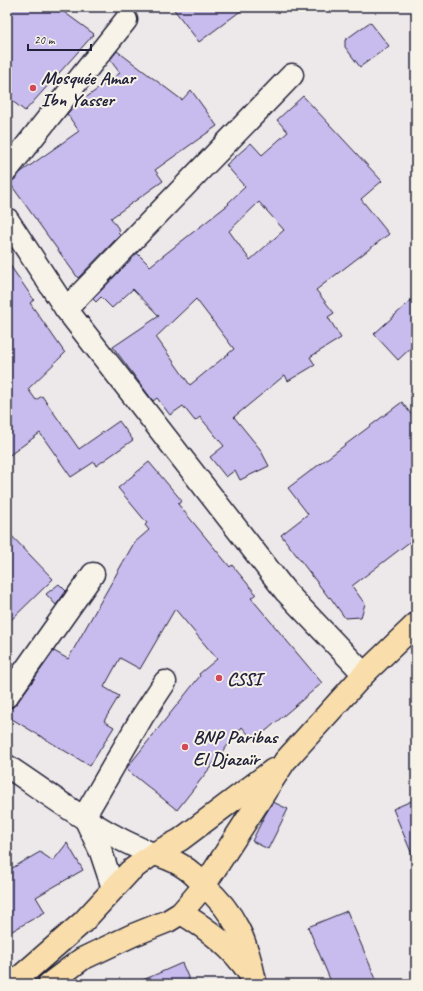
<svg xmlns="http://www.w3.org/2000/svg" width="423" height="991" font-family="Caveat,sans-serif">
<rect width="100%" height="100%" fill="#ede8e9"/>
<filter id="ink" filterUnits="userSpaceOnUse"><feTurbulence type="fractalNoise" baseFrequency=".025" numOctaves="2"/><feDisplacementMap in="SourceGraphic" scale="8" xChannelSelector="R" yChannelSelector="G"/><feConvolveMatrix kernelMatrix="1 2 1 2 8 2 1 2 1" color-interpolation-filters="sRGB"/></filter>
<g filter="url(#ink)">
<g fill="#c7bced" stroke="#22223b" fill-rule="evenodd">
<path d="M 7,7 L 57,7 L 94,34 L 25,111 L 7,97 Z"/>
<path d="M 172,7 L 246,7 L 199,42 Z"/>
<path d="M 370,22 L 389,46 L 360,67 L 345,47 L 345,40 Z"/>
<path d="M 117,51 L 182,100 L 191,90 L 217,126 L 155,170 L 163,181 L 111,218 L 120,231 L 118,233 L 120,235 L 78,278 L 9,182 L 12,181 L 21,172 L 79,131 L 67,114 L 73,107 L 120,73 L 110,60 Z"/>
<path d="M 303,96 L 382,181 L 361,199 L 389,234 L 316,290 L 334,313 L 328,317 L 341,338 L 310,357 L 315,365 L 288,381 L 285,375 L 234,417 L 260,449 L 269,466 L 240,480 L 235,470 L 226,477 L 210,457 L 224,446 L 200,417 L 195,421 L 183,406 L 170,415 L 157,398 L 153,401 L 113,347 L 159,316 L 133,289 L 112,308 L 101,297 L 96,302 L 93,299 L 137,253 L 150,266 L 229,204 L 228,203 L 245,187 L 226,165 L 251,143 L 262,155 L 288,132 L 277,120 ZM 259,202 L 284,230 L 250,260 L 229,231 ZM 196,299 L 234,349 L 190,385 L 156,337 Z"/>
<path d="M 7,261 L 34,300 L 30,303 L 65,353 L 28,389 L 36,400 L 42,396 L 79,449 L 119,421 L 133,440 L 96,466 L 94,462 L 71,477 L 40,433 L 7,457 Z"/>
<path d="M 416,296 L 416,343 L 398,360 L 374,334 Z"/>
<path d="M 402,402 L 416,421 L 416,537 L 352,586 L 365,604 L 361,617 L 345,618 L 330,597 L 329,598 L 281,535 L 308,514 L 288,488 Z"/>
<path d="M 149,462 L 182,501 L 178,504 L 230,567 L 232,565 L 256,594 L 251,598 L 322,683 L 254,741 L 242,727 L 177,810 L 126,769 L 200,676 L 199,674 L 217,659 L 175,609 L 140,669 L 120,658 L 104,687 L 119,696 L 104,721 L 114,727 L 90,766 L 7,716 L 7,708 L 13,707 L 17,703 L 54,651 L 68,659 L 134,543 L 149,530 L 145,525 L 147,523 L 118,488 Z"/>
<path d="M 7,531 L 53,579 L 7,624 Z"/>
<path d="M 59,584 L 66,591 L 56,605 L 46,594 Z"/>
<path d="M 416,799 L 416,864 L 393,809 Z"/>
<path d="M 273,802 L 288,809 L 268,849 L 252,841 L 265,815 Z"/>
<path d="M 67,843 L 83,870 L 36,897 L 45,912 L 7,934 L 7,871 L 40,852 L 53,861 Z"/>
<path d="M 347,911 L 378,984 L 332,984 L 308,927 Z"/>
<path d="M 182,963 L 191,984 L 134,984 Z"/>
</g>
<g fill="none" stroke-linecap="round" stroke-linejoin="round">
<g stroke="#22223b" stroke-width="25">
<g id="minor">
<path d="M 7,170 L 126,20"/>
<path d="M 7,219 L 66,309 L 286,592 L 364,674"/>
<path d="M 66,309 L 292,75"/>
<path d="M 7,696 L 93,574"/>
<path d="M 7,766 C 53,797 101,834 153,854"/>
<path d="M 84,817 L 142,717 L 165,682"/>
<path d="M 85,818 L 101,852 L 113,888"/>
</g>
</g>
<g stroke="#22223b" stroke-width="25">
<g id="major">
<path d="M 153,854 L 180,840 L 273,770"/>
<path d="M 181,913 C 208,929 232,947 249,973"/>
<path d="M 255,981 C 247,942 235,912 204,886 L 285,761 L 364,674 L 416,624"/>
</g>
</g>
<g stroke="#22223b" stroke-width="25">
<path id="highway" d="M 12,984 L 83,922 L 130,871 L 153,854 C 175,859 191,869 204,886 L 181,913 L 168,921 L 133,935 L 82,959 L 49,984"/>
</g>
<use href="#minor" stroke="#f7f3e8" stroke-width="22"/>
<use href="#major" stroke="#f9deab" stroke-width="22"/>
<use href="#highway" stroke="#f9deab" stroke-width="22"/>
</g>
</g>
<g fill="#d1495b" stroke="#f7f3e8" stroke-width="1.5">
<circle cx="33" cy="88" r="4"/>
<circle cx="219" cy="678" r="4"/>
<circle cx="185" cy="747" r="4"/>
</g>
<g text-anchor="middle" stroke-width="4" stroke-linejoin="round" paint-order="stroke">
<g font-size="19" font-weight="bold" fill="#22223b" stroke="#f7f3e8" text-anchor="start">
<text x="41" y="84">Mosquée Amar<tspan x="41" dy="22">Ibn Yasser</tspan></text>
<text x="227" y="685">CSSI</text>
<text x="193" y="743">BNP Paribas<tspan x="193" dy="22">El Djazaïr</tspan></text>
</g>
</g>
<rect width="423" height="991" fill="none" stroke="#f7f3e8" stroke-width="24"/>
<rect x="12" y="12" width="399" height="967" fill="none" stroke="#22223b" stroke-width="1.5" filter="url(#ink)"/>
<path d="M28 44v6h63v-6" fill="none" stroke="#22223b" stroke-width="2"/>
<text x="34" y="44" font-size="12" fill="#22223b" stroke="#f7f3e8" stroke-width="3" paint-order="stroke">20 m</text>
</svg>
